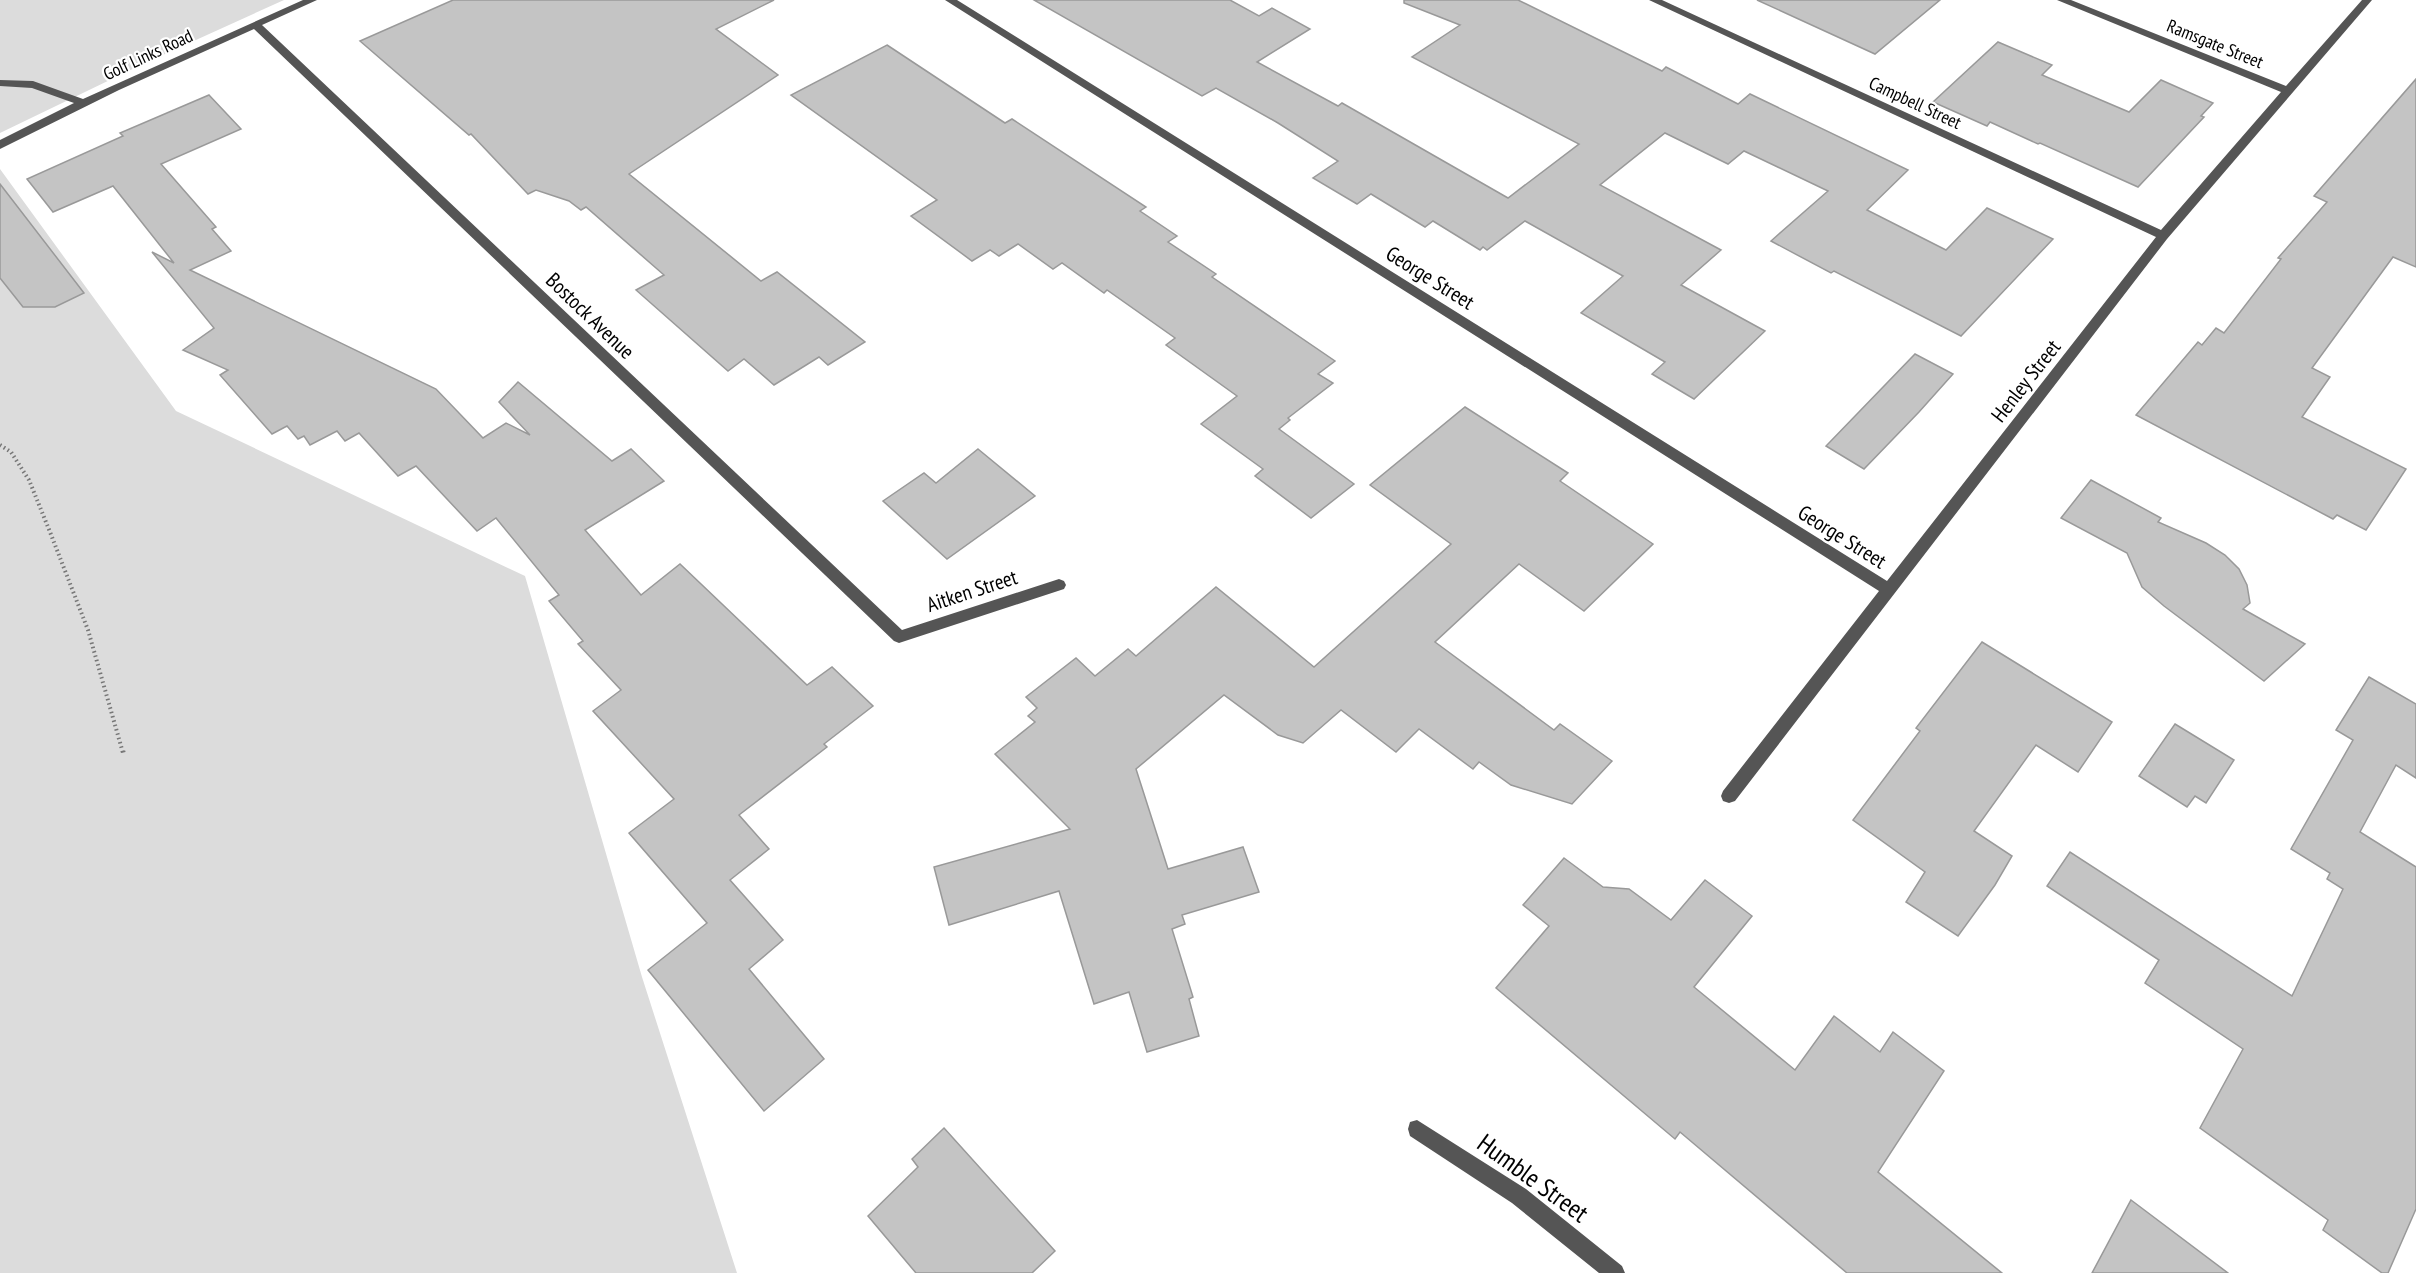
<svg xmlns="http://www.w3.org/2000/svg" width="2416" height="1273" font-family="'PT Sans Narrow',sans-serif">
<rect width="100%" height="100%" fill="#fff"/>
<g fill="#dcdcdc">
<path d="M 0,0 L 284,0 L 143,64 L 0,133 Z"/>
<path d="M 0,169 L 176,411 L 525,576 L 642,977 L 737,1273 L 0,1273 Z"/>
</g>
<g fill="#c4c4c4" stroke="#999" stroke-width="1.5">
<path d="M 453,0 L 774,0 L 716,29 L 778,75 L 629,174 L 761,281 L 777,272 L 865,342 L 828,365 L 819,357 L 774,385 L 744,359 L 728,371 L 636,290 L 664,275 L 586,207 L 581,210 L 569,201 L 536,190 L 528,194 L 471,134 L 469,135 L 360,41 Z"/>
<path d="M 1034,0 L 1230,0 L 1259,16 L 1272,8 L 1310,29 L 1257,62 L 1338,106 L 1342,103 L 1508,198 L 1579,144 L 1412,57 L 1460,25 L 1404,3 L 1404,0 L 1518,0 L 1662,71 L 1666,67 L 1738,104 L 1750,94 L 1908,170 L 1867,210 L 1946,250 L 1987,208 L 2053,239 L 1961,336 L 1834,271 L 1831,273 L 1771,241 L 1828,191 L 1744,151 L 1728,164 L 1665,133 L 1600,185 L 1721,250 L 1681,285 L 1765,331 L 1694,399 L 1652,374 L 1665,362 L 1581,313 L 1623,276 L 1525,221 L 1487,250 L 1483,247 L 1480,250 L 1433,221 L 1425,227 L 1371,194 L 1357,204 L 1313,178 L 1338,161 L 1278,123 L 1216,88 L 1202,96 Z"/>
<path d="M 1757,0 L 1940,0 L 1875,54 Z"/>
<path d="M 1998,42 L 2052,65 L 2042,75 L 2129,112 L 2161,80 L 2213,103 L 2201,116 L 2204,117 L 2138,187 L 2040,143 L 2038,144 L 1990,122 L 1987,126 L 1933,102 Z"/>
<path d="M 887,45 L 1005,123 L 1012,119 L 1146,207 L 1140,211 L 1177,236 L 1168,242 L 1216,274 L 1212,277 L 1335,361 L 1318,374 L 1333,383 L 1288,418 L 1290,420 L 1279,429 L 1354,484 L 1311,518 L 1255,476 L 1263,469 L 1201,424 L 1237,396 L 1166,345 L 1175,338 L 1107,290 L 1104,293 L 1062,263 L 1053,269 L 1018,244 L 999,256 L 990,250 L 972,261 L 911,216 L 937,200 L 791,95 Z"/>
<path d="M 2416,79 L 2416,267 L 2393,257 L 2312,368 L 2330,377 L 2302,417 L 2406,469 L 2366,530 L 2337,515 L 2333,519 L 2136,415 L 2198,342 L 2202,345 L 2216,328 L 2224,333 L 2281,259 L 2278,258 L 2327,202 L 2314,196 Z"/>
<path d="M 209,95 L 241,129 L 161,164 L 216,227 L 212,229 L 231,251 L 190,270 L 436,389 L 483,438 L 506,423 L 530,435 L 499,402 L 518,382 L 612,461 L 631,449 L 664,481 L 585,530 L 641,595 L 680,564 L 807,685 L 832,667 L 873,706 L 824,744 L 827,747 L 739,815 L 769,849 L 730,880 L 783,940 L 749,969 L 824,1059 L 764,1111 L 648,970 L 707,923 L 629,833 L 674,799 L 593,711 L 621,690 L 578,644 L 583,641 L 549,601 L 559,595 L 496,518 L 477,531 L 416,466 L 398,476 L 359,433 L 345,441 L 337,431 L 310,445 L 304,436 L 298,439 L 287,426 L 272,434 L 220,375 L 228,370 L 183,350 L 214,328 L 152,252 L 174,263 L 113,186 L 53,212 L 27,179 L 123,136 L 120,133 Z"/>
<path d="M 0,184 L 84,293 L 55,307 L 23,307 L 0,278 Z"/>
<path d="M 1915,354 L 1953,374 L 1919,412 L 1864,469 L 1826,446 Z"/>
<path d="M 1465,407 L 1568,473 L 1560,481 L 1653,544 L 1584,611 L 1519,564 L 1435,642 L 1554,730 L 1560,724 L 1612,761 L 1572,804 L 1511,785 L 1479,762 L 1473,769 L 1419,729 L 1396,752 L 1341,710 L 1303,743 L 1278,735 L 1224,695 L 1136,769 L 1168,869 L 1243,847 L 1259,892 L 1182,915 L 1185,924 L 1172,929 L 1193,997 L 1189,999 L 1199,1036 L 1147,1052 L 1129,992 L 1094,1004 L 1059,891 L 949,925 L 934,867 L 1070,829 L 995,754 L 1035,722 L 1028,716 L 1037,708 L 1026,697 L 1076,658 L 1095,676 L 1128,649 L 1136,656 L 1216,587 L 1314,667 L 1451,544 L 1370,485 Z"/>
<path d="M 978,449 L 1035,496 L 947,559 L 883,501 L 924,473 L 936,483 Z"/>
<path d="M 2091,480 L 2161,518 L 2158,522 L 2206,543 L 2225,555 L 2239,569 L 2247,585 L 2250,603 L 2243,609 L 2305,644 L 2264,681 L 2164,606 L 2142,587 L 2127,553 L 2061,518 Z"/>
<path d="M 1982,642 L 2112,722 L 2078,772 L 2036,745 L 1974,831 L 2012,856 L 1995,885 L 1958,936 L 1906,902 L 1925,872 L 1853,820 L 1920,731 L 1916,728 Z"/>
<path d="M 2369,677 L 2416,704 L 2416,778 L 2396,765 L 2360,832 L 2416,867 L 2416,1209 L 2388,1273 L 2382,1273 L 2323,1230 L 2328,1220 L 2200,1128 L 2243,1049 L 2145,983 L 2159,960 L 2047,886 L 2070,852 L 2292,996 L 2343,889 L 2327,879 L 2330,873 L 2291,849 L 2353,740 L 2336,730 Z"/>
<path d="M 2175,724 L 2234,760 L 2206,803 L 2195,796 L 2187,807 L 2139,776 Z"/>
<path d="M 1564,858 L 1603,887 L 1629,889 L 1671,920 L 1705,880 L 1752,916 L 1694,987 L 1795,1070 L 1834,1016 L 1880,1052 L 1893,1032 L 1944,1071 L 1878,1172 L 2002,1273 L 1847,1273 L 1680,1132 L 1675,1139 L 1496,988 L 1549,926 L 1523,905 Z"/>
<path d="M 944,1128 L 1055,1251 L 1032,1273 L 916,1273 L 868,1216 L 918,1167 L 912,1159 Z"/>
<path d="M 2131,1200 L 2228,1273 L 2092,1273 Z"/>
</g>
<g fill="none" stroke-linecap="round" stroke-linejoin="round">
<path stroke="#777" stroke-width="4" stroke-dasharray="1.5 3" stroke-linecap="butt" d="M 0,445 L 11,452 L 29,480 L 50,532 L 88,630 L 123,753"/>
<path stroke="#777" stroke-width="4.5" stroke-dasharray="1.5 4" stroke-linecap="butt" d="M 123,751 L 124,755"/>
<g fill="#555" fill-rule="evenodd">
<path d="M 303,0 L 317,0 L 262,25 L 902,630 L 1059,579 L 1064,581 L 1066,585 L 1064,589 L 899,643 L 894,641 L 254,29 L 119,90 L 0,149 L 0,140 L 74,103 L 32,88 L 0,86 L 0,80 L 33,81 L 83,99 Z"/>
<path d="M 945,0 L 957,0 L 1887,581 L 2156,237 L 1649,0 L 1662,0 L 2161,230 L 2281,92 L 2057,0 L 2071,0 L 2286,86 L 2362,0 L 2372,0 L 2167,239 L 1735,801 L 1729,803 L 1723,801 L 1721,796 L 1723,791 L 1879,591 Z"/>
<path d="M 1417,1120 L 1526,1189 L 1622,1266 L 1625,1273 L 1599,1273 L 1512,1203 L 1410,1136 L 1408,1129 L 1410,1122 Z"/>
</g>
</g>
<g text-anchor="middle" stroke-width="4.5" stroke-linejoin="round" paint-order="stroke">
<g font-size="18" fill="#000" stroke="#fff">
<text transform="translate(2215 44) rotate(22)" y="6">Ramsgate Street</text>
<text transform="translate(148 55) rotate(-25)" y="6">Golf Links Road</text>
<text transform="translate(1915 103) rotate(25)" y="6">Campbell Street</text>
</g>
<g font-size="21" fill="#000" stroke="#fff">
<text transform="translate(1430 278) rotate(32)" y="7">George Street</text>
<text transform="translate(590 316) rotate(44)" y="7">Bostock Avenue</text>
<text transform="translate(2026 381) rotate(-52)" y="7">Henley Street</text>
<text transform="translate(1842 537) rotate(32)" y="7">George Street</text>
<text transform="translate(972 591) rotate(-18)" y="7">Aitken Street</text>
</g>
<g font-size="26" fill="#000" stroke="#fff">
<text transform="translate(1533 1178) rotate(36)" y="9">Humble Street</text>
</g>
</g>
</svg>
